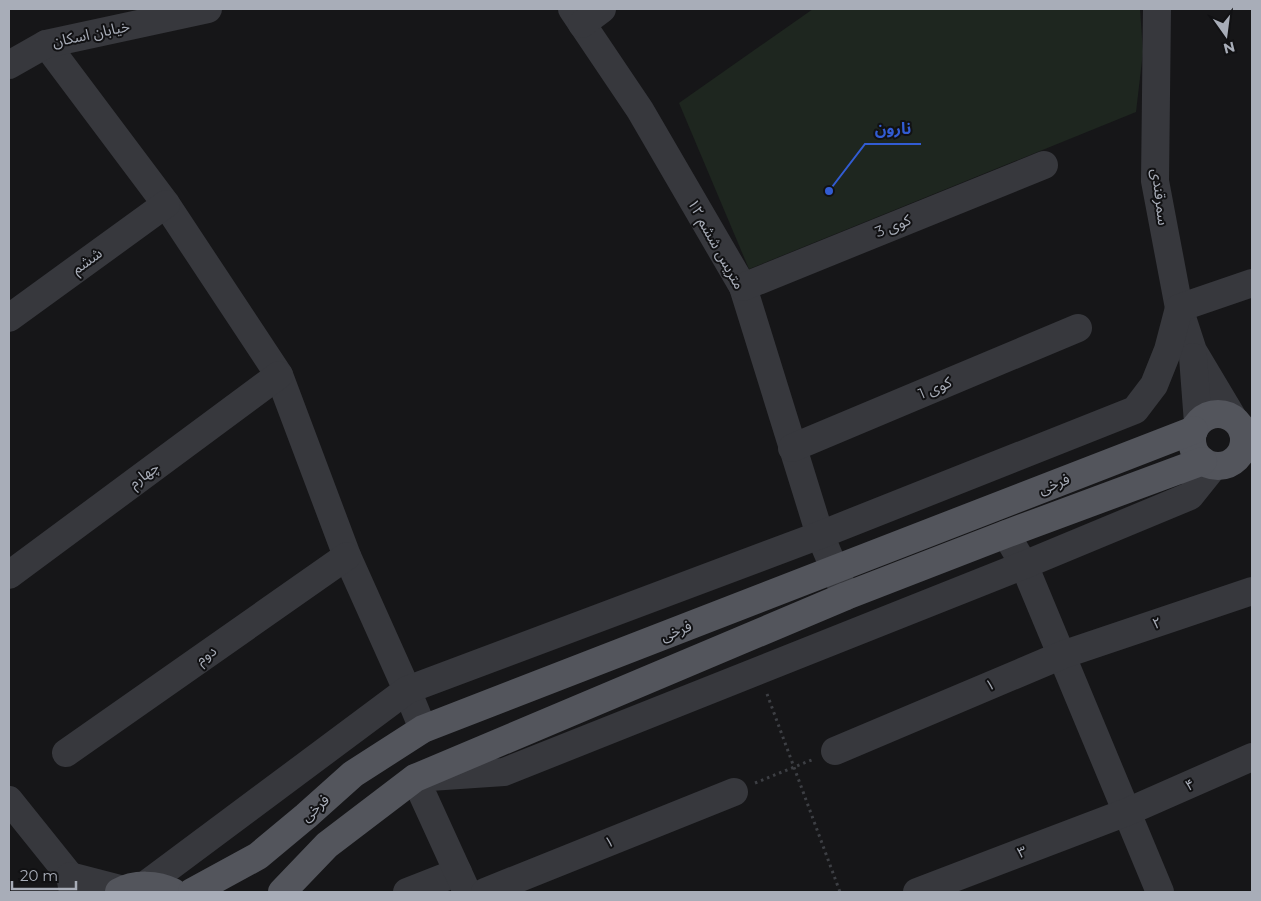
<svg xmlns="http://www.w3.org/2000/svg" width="1261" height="901" font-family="Montserrat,'Noto Sans Arabic',sans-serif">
<rect width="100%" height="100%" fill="#161618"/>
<path fill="#1e261f" d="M 813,9 L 1140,9 L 1143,52 L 1136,112 L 749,269 L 679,103 Z"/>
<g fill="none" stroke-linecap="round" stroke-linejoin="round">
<g stroke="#3d3f44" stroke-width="3" stroke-dasharray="2.5 4" stroke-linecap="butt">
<path d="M 767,694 L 840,892"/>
<path d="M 755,783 L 814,759"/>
</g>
<g stroke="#37383d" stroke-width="28">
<path d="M 572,9 L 640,110 L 743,287 L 820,535 L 846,596"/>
<path d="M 1157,9 L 1155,181 L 1179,308 L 1193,351 L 1233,418"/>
<path d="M 582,24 L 602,9"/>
<path d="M 46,44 L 166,204 L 279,375 L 347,556 L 407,690 L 423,729"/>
<path d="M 9,65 L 46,44 L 208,9"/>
<path d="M 743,287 L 1044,165"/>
<path d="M 9,318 L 166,204"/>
<path d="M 1193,357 L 1198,423"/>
<path d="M 792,448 L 1078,328"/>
<path d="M 1006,534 L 1024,565 L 1160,892"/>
<path d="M 9,575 L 279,375"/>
<path d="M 835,751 L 1062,655 L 1252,591"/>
<path d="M 66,753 L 347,556"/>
<path d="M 9,800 L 70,876 L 73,892"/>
<path d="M 70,876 L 124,890"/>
<path d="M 144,886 L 407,690 L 820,535 L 1135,410 L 1154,385 L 1168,350 L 1179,308 L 1252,283"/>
<path d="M 407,892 L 458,872"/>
<path d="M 467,892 L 415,778 L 504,772 L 1024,565 L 1190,496 L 1214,466"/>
<path d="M 485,892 L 734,792"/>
<path d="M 917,892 L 1127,812 L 1252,757"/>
</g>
<g stroke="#53555c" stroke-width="28">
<circle cx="1218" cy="440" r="26"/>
<path d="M 119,892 C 135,883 157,884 173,892"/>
<path d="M 192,892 L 258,856 L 306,816 L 353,774 L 423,729 L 1194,430"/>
<path d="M 282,892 L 327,845 L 415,778 L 846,596 L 1006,534 L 1203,461"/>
</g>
</g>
<g text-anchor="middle" stroke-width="4" stroke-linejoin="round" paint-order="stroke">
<g font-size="15" fill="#a8adb8" stroke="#111113">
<text transform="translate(91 34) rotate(-12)" y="5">خیابان اسکان</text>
<text transform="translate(1160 197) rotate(83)" y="5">سمرقندی</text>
<text transform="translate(893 226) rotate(-22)" y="5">کوی 3</text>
<text transform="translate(716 244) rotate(61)" y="5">۱۲ متریس ششم</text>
<text transform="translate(87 261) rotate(-36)" y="5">ششم</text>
<text transform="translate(935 388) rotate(-23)" y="5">کوی 1</text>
<text transform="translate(144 475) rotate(-37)" y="5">چهارم</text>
<text transform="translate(1054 484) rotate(-21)" y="5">فرخی</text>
<text transform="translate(1157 623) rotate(-19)" y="5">۲</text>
<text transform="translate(676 631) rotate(-21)" y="5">فرخی</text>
<text transform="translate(206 655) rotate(-35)" y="5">دوم</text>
<text transform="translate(990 685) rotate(-23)" y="5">۱</text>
<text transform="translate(1190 785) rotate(-24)" y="5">۴</text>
<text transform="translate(315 808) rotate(-42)" y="5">فرخی</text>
<text transform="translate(609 842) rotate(-22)" y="5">۱</text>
<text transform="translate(1022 852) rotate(-21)" y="5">۳</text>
</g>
</g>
<path fill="none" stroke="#325cd3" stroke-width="2" d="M829 191L865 144H921"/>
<circle fill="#325cd3" stroke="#111113" stroke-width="2" cx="829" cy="191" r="5"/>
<g font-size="16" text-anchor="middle" font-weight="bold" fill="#325cd3" stroke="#111113" stroke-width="4" stroke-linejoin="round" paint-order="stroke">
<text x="893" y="134">نارون</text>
</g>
<rect width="1261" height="901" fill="none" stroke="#a8adb8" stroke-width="20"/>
<g transform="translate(1226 35) rotate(166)" stroke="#111113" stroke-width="4" paint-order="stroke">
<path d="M0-4L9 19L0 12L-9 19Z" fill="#a8adb8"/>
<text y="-8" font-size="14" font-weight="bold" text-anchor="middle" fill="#a8adb8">N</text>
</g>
<path d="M12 881v8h64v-8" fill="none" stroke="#a8adb8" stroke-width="2.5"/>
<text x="20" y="881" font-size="15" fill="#a8adb8" stroke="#111113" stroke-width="4" paint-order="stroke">20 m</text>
</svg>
